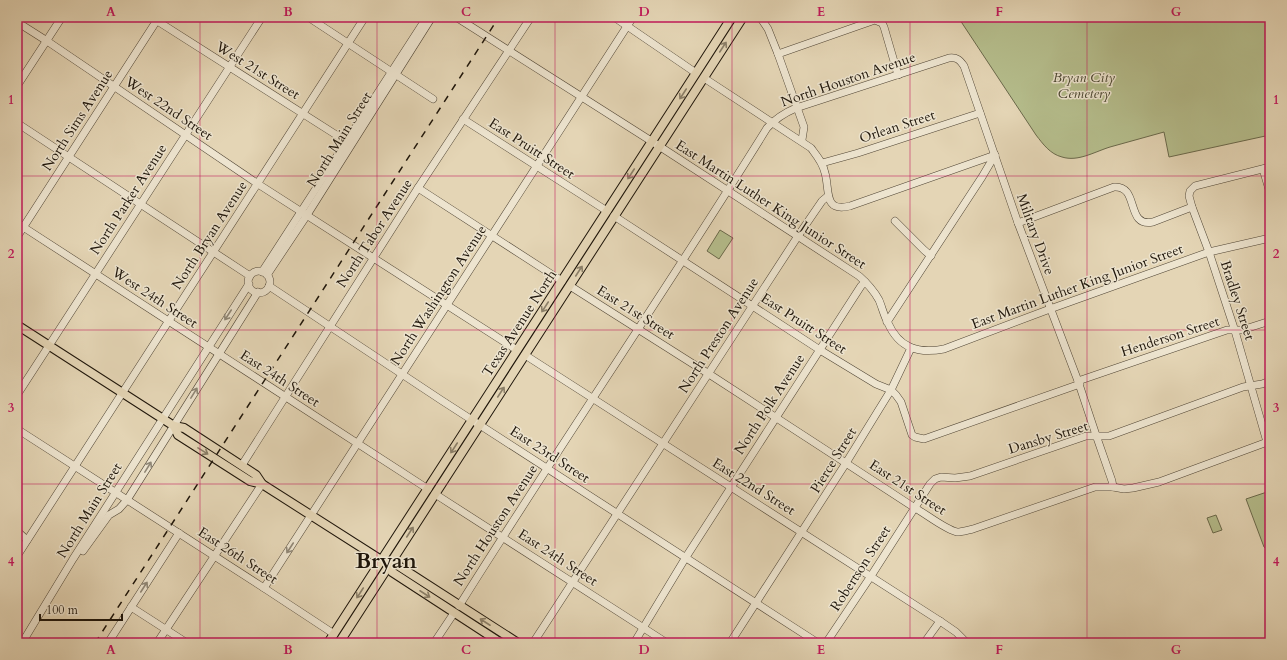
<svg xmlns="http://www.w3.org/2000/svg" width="1287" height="660" font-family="Cardo,serif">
<rect width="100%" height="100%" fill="#e4d5b5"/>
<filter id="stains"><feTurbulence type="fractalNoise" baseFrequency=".005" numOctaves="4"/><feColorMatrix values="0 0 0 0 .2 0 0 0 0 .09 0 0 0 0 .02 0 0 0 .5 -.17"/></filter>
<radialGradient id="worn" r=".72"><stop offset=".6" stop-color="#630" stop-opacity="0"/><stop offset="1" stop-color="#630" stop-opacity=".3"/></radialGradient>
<g fill="#b5bd8c" stroke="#6a694b">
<path d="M 958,17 L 1270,17 L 1270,135 L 1169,157 L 1164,132 C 1146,137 1128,142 1110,147 C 1094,152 1078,162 1062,157 C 1050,154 1043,144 1036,135 Z"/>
<path d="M 720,230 L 733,238 L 719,259 L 707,251 Z"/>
<path d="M 1270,491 L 1270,549 L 1268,550 L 1264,547 L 1246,499 Z"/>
<path d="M 1216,515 L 1222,530 L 1213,533 L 1207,518 Z"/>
</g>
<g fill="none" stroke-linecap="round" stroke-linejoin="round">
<g stroke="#504535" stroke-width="8">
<g id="minor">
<path d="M 151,17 L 349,143"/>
<path d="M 308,17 L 433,99"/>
<path d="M 456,17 L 659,146 L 859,276 C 867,283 874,291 879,300 C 882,307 884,316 888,323 C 899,348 918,354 944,349 L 1050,309 L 1209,252 L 1270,238"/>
<path d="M 614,17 L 696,73"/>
<path d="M 760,17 L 768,29 L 778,54 L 804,127 L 802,140"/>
<path d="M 17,22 L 47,41 L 258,184 L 517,350"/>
<path d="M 778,54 L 875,20 L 882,23 L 884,27 L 898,75"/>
<path d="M 704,78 L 811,148 C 817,156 823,163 825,173 C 830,190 823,213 850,206 L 995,155"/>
<path d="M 17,86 L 62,17"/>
<path d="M 463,119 L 607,211"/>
<path d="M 17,123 L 250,276"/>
<path d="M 822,163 L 858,153 L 980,113"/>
<path d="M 1263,169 L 1270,193"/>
<path d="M 418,188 L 562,281"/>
<path d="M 614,216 L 820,350 L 876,384 L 891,390 L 896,395 L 901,402 L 912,435 L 915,437 L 924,439 L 1080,384"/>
<path d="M 895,221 L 924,250 L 931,256"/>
<path d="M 17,223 L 428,489"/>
<path d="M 1018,223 L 1114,187 C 1140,185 1125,228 1153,222 L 1192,207"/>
<path d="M 17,237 L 159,17"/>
<circle cx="259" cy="282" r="11"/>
<path d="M 262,272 L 427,17"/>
<path d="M 267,275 L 307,215 L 432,17"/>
<path d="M 269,286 L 441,400 L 818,643"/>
<path d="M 570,286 L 709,374 L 915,508 C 926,514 946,530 957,532 C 962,532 968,530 973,529 L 1095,487 L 1113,487 L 1124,489 L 1133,488 L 1159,482 L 1270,441"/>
<path d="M 887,322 L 982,177 L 995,155"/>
<path d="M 525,355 C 663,443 802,531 940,621 L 956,632 L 967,643"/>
<path d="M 1078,381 L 1227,330 L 1242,330 L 1270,321"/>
<path d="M 17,395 L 262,17"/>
<path d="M 17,429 L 264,588 L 334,634"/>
<path d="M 1267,442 L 1235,331 L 1209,252 L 1192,207 L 1189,196 L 1190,191 L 1195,186 L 1270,167"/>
<path d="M 242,465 L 418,188 L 531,17"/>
<path d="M 435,494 L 667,643"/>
<path d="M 17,531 L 27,540"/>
<path d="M 83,551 L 109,515 L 119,509 L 127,500 L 258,292"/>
<path d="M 17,556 L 365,17"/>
<path d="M 264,588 L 633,17"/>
<path d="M 459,606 C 560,445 667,289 767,128 C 776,118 784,113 796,108 L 949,58 C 957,57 960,60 964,66 L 1018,223 L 1078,381 L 1096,435 L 1112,481 L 1113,487"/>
<path d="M 131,607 L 187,643"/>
<path d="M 22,643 L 73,559 L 249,284"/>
<path d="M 108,643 L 179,533"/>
<path d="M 157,643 L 262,484"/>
<path d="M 434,643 L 454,613"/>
<path d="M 533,643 L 798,236 L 822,201 L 828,196"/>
<path d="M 634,643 L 686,557 L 861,286 L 865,282"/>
<path d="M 730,643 L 846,463 L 878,411 L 891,390 L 911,348"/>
<path d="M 826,643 L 871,576 L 930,484 L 935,479 L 941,477 L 955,478 L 970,476 L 1086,436 L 1109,436 L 1243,387 L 1262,384 L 1270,381"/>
<path d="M 924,643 L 940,621"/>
</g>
</g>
<g stroke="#1e150a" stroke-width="10">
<g id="major">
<path d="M 17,325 L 174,426 L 184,428 L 256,475 L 262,484"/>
<path d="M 174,426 L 178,435 L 250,481 L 262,484 L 389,565 L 397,565 L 518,643"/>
<path d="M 389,565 L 392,572 L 501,643"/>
<path d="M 328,643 L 696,73 L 732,17"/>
<path d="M 339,643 L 743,17"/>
</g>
</g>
<use href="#minor" stroke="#ede4cf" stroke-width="7"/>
<use href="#major" stroke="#e4d5b5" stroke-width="8"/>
<path stroke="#1e150a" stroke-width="1.5" stroke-dasharray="7 7" stroke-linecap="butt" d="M 95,643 L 499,17"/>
</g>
<defs><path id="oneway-shaft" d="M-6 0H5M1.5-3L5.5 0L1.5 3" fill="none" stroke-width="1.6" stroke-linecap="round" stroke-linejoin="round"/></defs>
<g stroke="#8b7f68">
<use href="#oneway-shaft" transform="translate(723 47) rotate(-57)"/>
<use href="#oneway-shaft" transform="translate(683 94) rotate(123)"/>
<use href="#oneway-shaft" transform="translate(631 174) rotate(123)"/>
<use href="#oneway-shaft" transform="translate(579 271) rotate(-57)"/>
<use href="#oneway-shaft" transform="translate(545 307) rotate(123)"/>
<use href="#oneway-shaft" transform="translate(501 392) rotate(-57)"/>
<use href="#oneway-shaft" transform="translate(454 448) rotate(123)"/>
<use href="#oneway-shaft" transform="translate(203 451) rotate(32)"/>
<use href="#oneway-shaft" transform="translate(410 532) rotate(-57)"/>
<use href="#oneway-shaft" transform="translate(360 593) rotate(123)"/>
<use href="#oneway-shaft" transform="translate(425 594) rotate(33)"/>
<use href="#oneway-shaft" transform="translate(485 622) rotate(-147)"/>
</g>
<g stroke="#908776">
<use href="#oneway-shaft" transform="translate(228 315) rotate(123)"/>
<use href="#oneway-shaft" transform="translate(194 393) rotate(-58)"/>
<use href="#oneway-shaft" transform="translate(148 467) rotate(-58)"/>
<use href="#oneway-shaft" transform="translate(290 548) rotate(123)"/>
<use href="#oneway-shaft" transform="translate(144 587) rotate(-57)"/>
</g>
<path fill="none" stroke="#c2185b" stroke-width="1" stroke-opacity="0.55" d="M 200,17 L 200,643M 377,17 L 377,643M 555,17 L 555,643M 732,17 L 732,643M 910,17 L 910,643M 1087,17 L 1087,643M 17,176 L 1270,176M 17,330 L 1270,330M 17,484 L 1270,484"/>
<g text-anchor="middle" stroke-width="3" stroke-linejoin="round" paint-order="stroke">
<g font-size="14" fill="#1e150a" stroke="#ede4cf">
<text transform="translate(258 70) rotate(32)" y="5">West 21st Street</text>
<text transform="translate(848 79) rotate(-19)" y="5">North Houston Avenue</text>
<text transform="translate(169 108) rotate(34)" y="5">West 22nd Street</text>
<text transform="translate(77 120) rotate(-57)" y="5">North Sims Avenue</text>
<text transform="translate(897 126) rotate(-18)" y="5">Orlean Street</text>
<text transform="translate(339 139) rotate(-58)" y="5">North Main Street</text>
<text transform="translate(532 148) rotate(33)" y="5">East Pruitt Street</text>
<text transform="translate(128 199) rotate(-57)" y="5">North Parker Avenue</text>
<text transform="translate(771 204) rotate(33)" y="5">East Martin Luther King Junior Street</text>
<text transform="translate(374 233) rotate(-57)" y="5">North Tabor Avenue</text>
<text transform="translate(1036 234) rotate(70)" y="5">Military Drive</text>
<text transform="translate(209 235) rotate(-57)" y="5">North Bryan Avenue</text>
<text transform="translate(1077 286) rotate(-20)" y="5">East Martin Luther King Junior Street</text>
<text transform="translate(438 295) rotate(-57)" y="5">North Washington Avenue</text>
<text transform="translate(155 297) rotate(33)" y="5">West 24th Street</text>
<text transform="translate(1238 300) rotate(72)" y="5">Bradley Street</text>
<text transform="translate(636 312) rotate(32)" y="5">East 21st Street</text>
<text transform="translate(519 323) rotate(-57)" y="5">Texas Avenue North</text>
<text transform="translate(804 323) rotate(33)" y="5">East Pruitt Street</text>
<text transform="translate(718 335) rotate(-57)" y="5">North Preston Avenue</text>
<text transform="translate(1170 336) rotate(-18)" y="5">Henderson Street</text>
<text transform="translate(280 378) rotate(33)" y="5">East 24th Street</text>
<text transform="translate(769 404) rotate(-57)" y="5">North Polk Avenue</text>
<text transform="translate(1048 437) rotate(-17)" y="5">Dansby Street</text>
<text transform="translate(550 454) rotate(33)" y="5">East 23rd Street</text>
<text transform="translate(833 460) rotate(-58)" y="5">Pierce Street</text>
<text transform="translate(754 486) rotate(32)" y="5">East 22nd Street</text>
<text transform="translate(908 487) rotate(33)" y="5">East 21st Street</text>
<text transform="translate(89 510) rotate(-58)" y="5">North Main Street</text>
<text transform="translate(495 525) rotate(-57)" y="5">North Houston Avenue</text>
<text transform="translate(238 555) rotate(33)" y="5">East 26th Street</text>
<text transform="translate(558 557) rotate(33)" y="5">East 24th Street</text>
<text transform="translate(860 568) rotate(-57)" y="5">Robertson Street</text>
</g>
<g font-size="14" font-style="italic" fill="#4b4731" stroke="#ede4cf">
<text x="1084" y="82">Bryan City<tspan x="1084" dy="16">Cemetery</tspan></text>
</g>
<g font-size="22" font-weight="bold" fill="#1e150a" stroke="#ede4cf">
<text x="386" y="568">Bryan</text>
</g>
</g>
<rect width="1287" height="660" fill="none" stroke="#e4d5b5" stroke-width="44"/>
<path d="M40 614v6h82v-6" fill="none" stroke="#1e150a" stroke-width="2"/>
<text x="46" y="614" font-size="12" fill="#1e150a" stroke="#ede4cf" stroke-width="3" paint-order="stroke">100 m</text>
<rect x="22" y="22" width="1243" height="616" fill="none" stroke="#c2185b" stroke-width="1.5"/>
<g font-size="13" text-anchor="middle" font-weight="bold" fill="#c2185b">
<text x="111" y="16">A</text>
<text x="288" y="16">B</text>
<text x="466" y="16">C</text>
<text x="644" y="16">D</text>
<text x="821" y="16">E</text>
<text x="999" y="16">F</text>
<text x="1176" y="16">G</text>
<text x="11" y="104">1</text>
<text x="1276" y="104">1</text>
<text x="11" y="258">2</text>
<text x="1276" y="258">2</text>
<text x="11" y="412">3</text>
<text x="1276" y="412">3</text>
<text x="11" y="566">4</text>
<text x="1276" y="566">4</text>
<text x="111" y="654">A</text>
<text x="288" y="654">B</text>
<text x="466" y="654">C</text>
<text x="644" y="654">D</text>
<text x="821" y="654">E</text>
<text x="999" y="654">F</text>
<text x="1176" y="654">G</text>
</g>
<rect width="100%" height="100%" filter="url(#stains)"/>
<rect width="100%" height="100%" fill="url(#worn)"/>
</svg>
